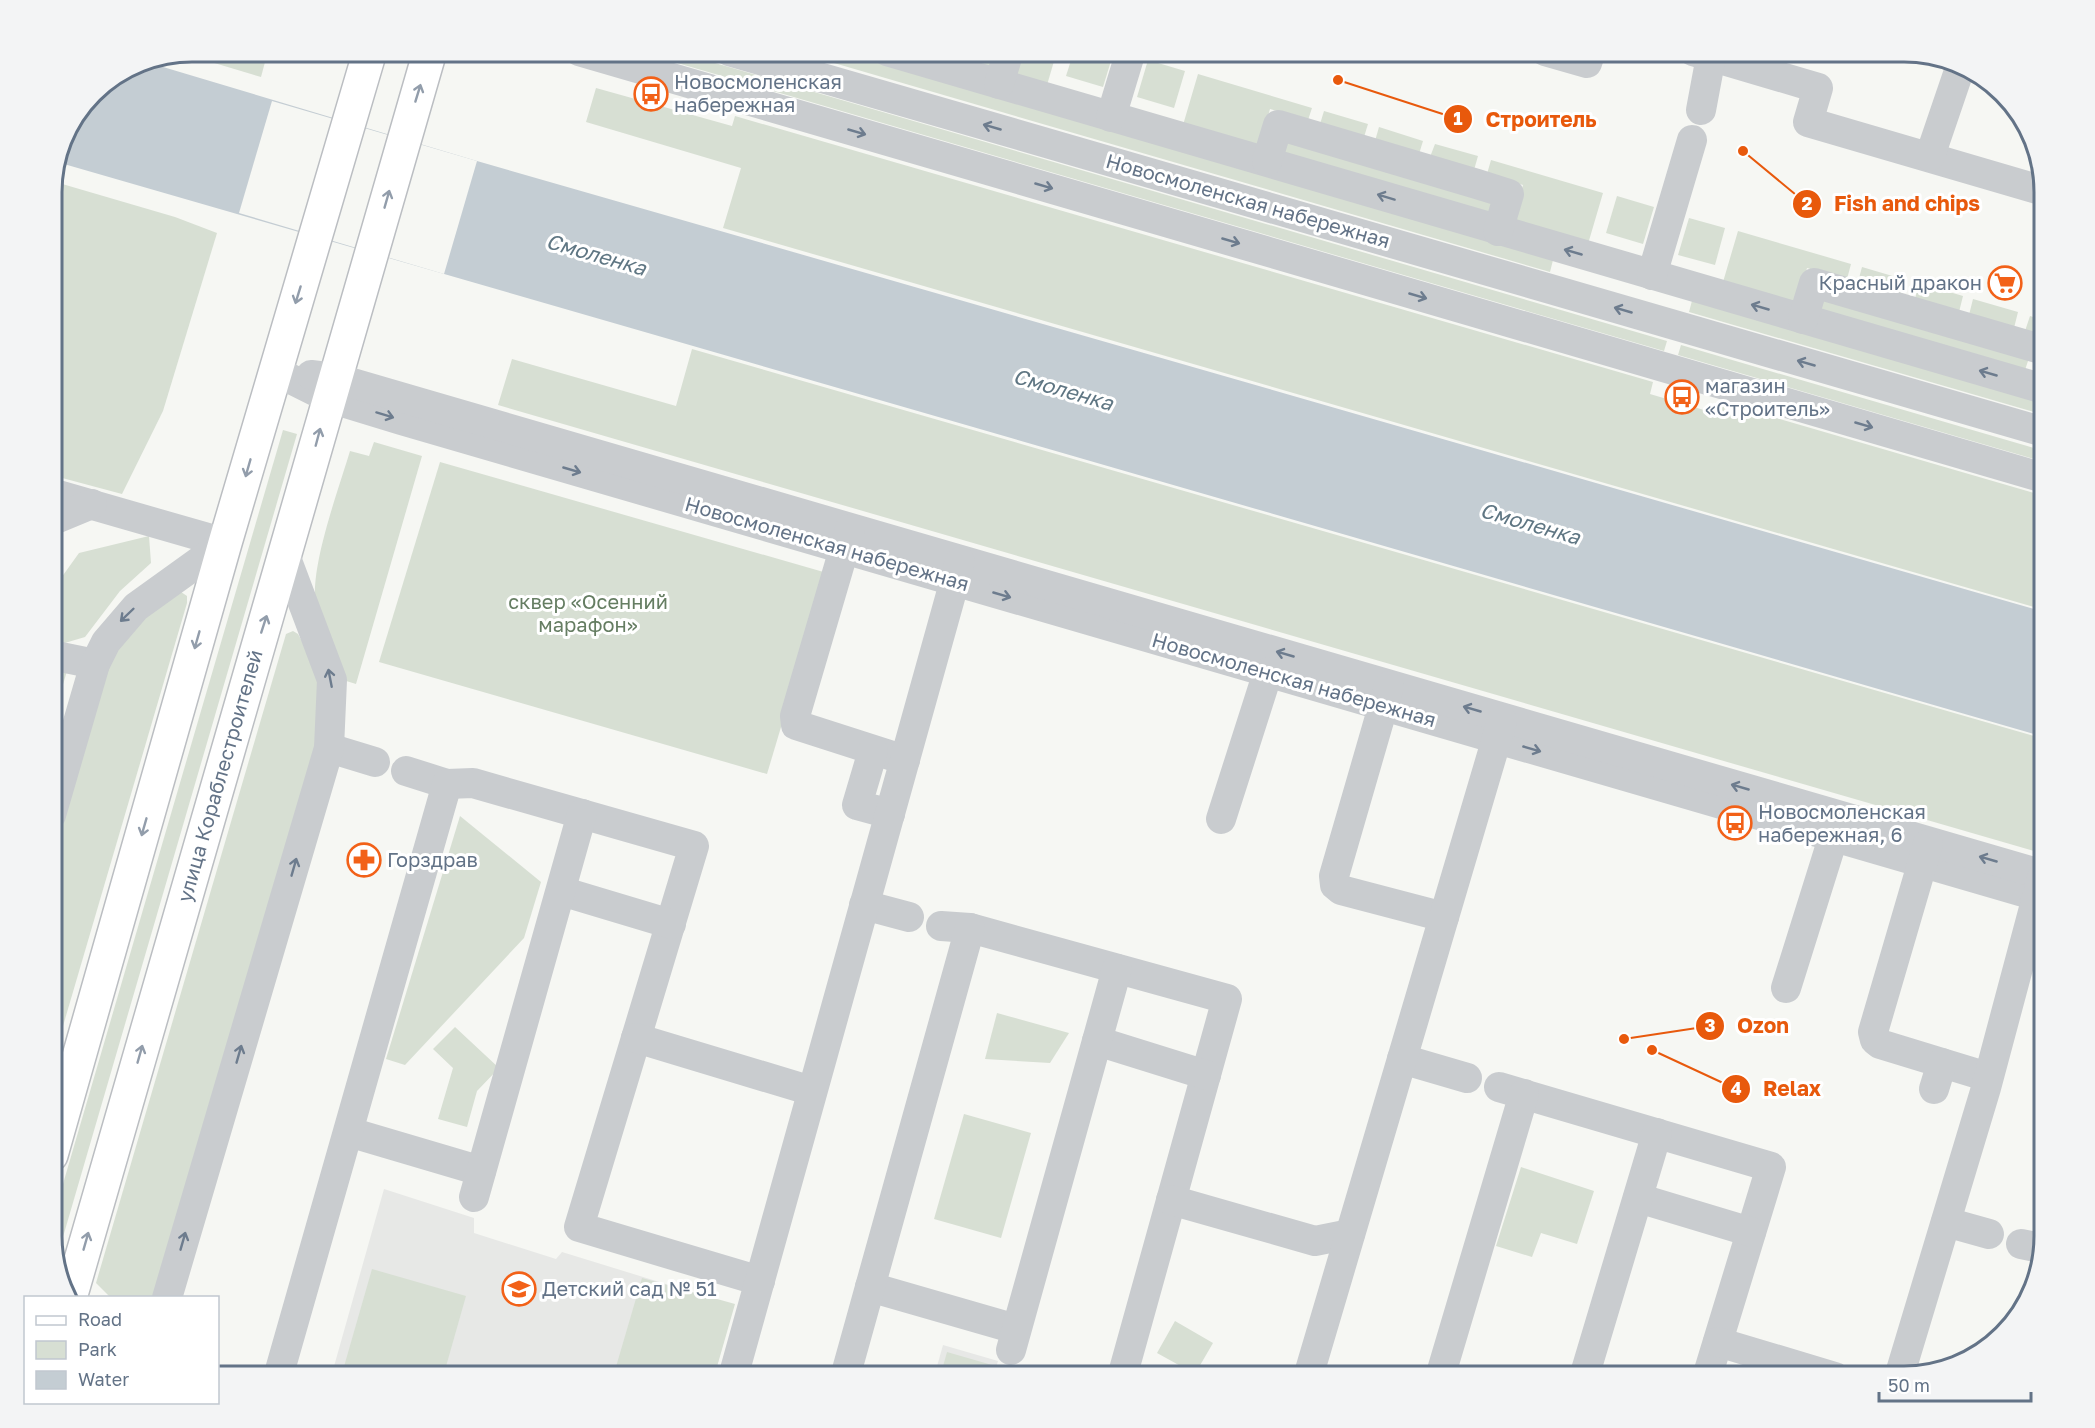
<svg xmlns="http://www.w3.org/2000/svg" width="2095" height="1428" font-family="'Golos Text',sans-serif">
<rect width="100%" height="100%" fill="#f6f7f3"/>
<g fill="#e7e8e6">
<path d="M 384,1189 L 474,1218 L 474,1233 L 556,1259 L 562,1252 L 734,1305 L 714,1377 L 331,1377 Z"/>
<path d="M 943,1345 L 998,1361 L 993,1377 L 934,1377 Z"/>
</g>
<g fill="#d7dfd3">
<path d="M 192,51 L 268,51 L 261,77 L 181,53 Z"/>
<path d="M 636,51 L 674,51 L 1667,341 L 1664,351 Z"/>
<path d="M 806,51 L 851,51 L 1554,256 L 1550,272 L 810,56 Z"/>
<path d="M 927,51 L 976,51 L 998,57 L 993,71 Z"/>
<path d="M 1019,51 L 1057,51 L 1047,85 L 1012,75 Z"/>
<path d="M 1074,51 L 1114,51 L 1103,87 L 1066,76 Z"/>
<path d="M 1148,60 L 1185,71 L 1174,108 L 1137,97 Z"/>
<path d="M 1198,74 L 1312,108 L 1308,120 L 1270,109 L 1259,147 L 1183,125 Z"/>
<path d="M 596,88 L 732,126 L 735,116 L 1653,382 L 1650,394 L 1714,413 L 1718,401 L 2044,496 L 2044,610 L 723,228 L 741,168 L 586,122 Z"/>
<path d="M 1324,111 L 1368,124 L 1364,137 L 1320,124 Z"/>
<path d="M 1379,127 L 1423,141 L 1419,154 L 1375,141 Z"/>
<path d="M 1287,142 L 1493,202 L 1490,214 L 1283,154 Z"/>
<path d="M 1435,144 L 1478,156 L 1474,170 L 1430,157 Z"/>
<path d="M 1491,160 L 1603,193 L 1588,244 L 1512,221 L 1523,185 L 1487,174 Z"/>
<path d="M 52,181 L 175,217 L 217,233 L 163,411 L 122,494 L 51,475 Z"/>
<path d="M 1617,196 L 1654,207 L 1643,244 L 1606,233 Z"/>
<path d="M 1689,218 L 1725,228 L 1715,265 L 1678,255 Z"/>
<path d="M 1738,231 L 1851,264 L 1847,279 L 1807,268 L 1797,304 L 1723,282 Z"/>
<path d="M 1862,267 L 1906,280 L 1902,295 L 1858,282 Z"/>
<path d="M 1919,283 L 1963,296 L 1959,312 L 1915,299 Z"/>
<path d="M 1693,297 L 2044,399 L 2044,415 L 1689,312 Z"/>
<path d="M 1823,298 L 2029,358 L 2025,370 L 1819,310 Z"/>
<path d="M 1973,299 L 2018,312 L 2014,328 L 1969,315 Z"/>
<path d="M 2030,316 L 2044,320 L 2044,337 L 2025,331 Z"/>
<path d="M 1681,345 L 2044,451 L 2044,462 L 1678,355 Z"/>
<path d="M 692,349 L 2044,739 L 2044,854 L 498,405 L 512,359 L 676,406 Z"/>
<path d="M 283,430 L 297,434 L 56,1261 L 51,1245 L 51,1225 Z"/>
<path d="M 374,442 L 422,456 L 356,684 L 343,680 C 334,656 321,630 316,605 C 309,569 339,488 350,451 L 369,456 Z"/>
<path d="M 440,462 L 827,573 L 767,774 L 379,662 Z"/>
<path d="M 149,536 L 151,563 L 120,591 L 85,637 L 58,645 L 51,643 L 51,592 L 79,553 Z"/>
<path d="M 181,592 L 187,596 L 187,603 L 51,1067 L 51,859 L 107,669 C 128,626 142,617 181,592 Z"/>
<path d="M 293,631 L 298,634 L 314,664 L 320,684 L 316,746 L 155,1297 L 110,1297 L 96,1283 L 286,634 Z"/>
<path d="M 51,664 L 67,671 L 51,725 Z"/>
<path d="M 460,816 L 541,882 L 524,938 L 405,1065 L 386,1059 Z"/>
<path d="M 997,1013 L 1069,1033 L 1050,1063 L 985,1059 Z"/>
<path d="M 455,1027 L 499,1068 L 477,1091 L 467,1127 L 438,1119 L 453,1068 L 433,1049 Z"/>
<path d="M 964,1114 L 1031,1133 L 1001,1238 L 934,1219 Z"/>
<path d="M 1521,1167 L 1594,1191 L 1577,1244 L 1541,1233 L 1532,1257 L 1496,1246 Z"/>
<path d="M 372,1269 L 466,1296 L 443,1377 L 341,1377 Z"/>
<path d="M 642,1278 L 735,1304 L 714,1377 L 613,1377 Z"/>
<path d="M 1175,1321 L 1213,1343 L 1195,1374 L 1157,1353 Z"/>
<path d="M 947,1352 L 992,1365 L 988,1377 L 940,1377 Z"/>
</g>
<path fill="#c4cdd3" d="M 143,61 L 477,161 L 2044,612 L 2044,737 L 57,162 L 65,130 L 93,92 Z"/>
<path fill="#f6f7f3" d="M 272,101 L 477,161 L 444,274 L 239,213 Z"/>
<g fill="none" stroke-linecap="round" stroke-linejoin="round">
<g stroke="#bbbec2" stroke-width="36">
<g id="major">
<path d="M 51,1155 L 225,543 L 370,51"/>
<path d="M 70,1298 L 430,51"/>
</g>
</g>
<g stroke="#c9cccf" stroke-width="30">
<path d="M 579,51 L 2044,478"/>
<path d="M 729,51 L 2044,432"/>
<path d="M 887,51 L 2044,389"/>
<path d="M 1545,51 L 1587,63 L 1591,51"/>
<path d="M 1693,51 L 1818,88 L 1808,122 L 2044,191"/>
<path d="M 999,84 L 1009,51"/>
<path d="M 1701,110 L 1712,51"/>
<path d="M 1111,117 L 1131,51"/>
<path d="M 1930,156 L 1960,68"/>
<path d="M 1267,161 L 1278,125 L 1477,184 L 1509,194 L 1498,231"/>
<path d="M 1652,275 L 1692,140"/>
<path d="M 1803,319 L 1814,283 L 2044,350"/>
<path d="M 275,371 L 329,398 L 401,420 L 2044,898"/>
<path d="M 311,375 L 335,378 L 407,399 L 2044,875"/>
<path d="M 51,493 L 225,543"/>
<path d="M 51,521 L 92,504"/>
<path d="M 850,529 L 795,716 L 796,725 L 905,760"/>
<path d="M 51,655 L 95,664"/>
<path d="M 1389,686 L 1334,876 L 1335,885 L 1341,890 L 1444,917"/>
<path d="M 329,748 L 375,762"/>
<path d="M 873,751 L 857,805 L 890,814"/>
<path d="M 406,771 L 447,784 L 473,783 L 694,846 L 579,1227 L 760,1281"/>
<path d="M 51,815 L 95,664 L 106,642 L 136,607 L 225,543"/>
<path d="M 1221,819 L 1268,672"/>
<path d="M 1928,844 L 1873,1032 L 1875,1040 L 1880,1044 L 1988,1077"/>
<path d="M 561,891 L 671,924"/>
<path d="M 864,905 L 909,917"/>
<path d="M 941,926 L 970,928 L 1227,999 L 1122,1377"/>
<path d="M 1786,988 L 1839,819"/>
<path d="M 636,1038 L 812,1091"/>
<path d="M 1097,1041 L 1206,1075"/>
<path d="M 1402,1059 L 1467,1078"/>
<path d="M 1499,1087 L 1771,1167 L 1707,1377"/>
<path d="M 1934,1089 L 1942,1063"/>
<path d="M 349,1132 L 481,1171"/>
<path d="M 474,1197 L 582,814"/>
<path d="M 1638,1198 L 1751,1232"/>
<path d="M 1171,1200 L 1315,1241 L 1350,1234"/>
<path d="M 1946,1222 L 1989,1234"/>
<path d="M 2021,1244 L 2041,1248"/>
<path d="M 870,1287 L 1016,1329"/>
<path d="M 167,1298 L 329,748 L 332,680 L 286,558"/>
<path d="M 1718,1342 L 1835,1377"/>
<path d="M 1011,1350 L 1117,969"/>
<path d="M 278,1377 L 447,784"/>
<path d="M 733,1377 L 960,562"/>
<path d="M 845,1377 L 970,928"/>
<path d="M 1308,1377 L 1502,721"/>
<path d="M 1440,1377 L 1524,1094"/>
<path d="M 1584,1377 L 1657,1133"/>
<path d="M 1899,1377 L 1986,1088 L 2042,878"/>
</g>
<use href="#major" stroke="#fff" stroke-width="33"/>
</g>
<defs><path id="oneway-shaft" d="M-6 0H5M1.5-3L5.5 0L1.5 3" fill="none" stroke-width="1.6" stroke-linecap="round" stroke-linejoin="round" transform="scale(1.5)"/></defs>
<g stroke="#929dab">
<use href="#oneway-shaft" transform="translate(418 93) rotate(-73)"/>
<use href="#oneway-shaft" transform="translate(387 199) rotate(-74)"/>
<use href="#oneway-shaft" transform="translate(298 295) rotate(107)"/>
<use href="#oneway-shaft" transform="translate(318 437) rotate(-75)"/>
<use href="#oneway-shaft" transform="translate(248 468) rotate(106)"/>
<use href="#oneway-shaft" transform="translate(264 624) rotate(-72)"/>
<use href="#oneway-shaft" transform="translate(197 640) rotate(106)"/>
<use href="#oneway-shaft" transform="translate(144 827) rotate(106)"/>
<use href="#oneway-shaft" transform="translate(140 1054) rotate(-74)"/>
<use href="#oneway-shaft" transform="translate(86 1241) rotate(-74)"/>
</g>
<g stroke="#6d7c8e">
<use href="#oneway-shaft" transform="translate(992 127) rotate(-164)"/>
<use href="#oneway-shaft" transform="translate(857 132) rotate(16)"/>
<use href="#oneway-shaft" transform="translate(1044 186) rotate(16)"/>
<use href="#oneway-shaft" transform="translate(1386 197) rotate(-163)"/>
<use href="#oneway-shaft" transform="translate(1231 241) rotate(16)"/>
<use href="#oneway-shaft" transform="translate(1573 252) rotate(-164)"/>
<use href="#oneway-shaft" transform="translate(1418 296) rotate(16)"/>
<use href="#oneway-shaft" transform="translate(1760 307) rotate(-164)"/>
<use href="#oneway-shaft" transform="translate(1623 310) rotate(-164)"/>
<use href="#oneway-shaft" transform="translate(1806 363) rotate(-164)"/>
<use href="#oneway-shaft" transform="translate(1988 373) rotate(-164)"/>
<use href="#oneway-shaft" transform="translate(385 415) rotate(17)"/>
<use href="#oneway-shaft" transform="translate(1864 425) rotate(16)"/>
<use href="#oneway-shaft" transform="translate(572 470) rotate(16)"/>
<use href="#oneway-shaft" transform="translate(1002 595) rotate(16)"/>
<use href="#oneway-shaft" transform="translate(127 615) rotate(136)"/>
<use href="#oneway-shaft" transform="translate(1285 654) rotate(-164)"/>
<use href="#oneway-shaft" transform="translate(330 678) rotate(-101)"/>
<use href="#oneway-shaft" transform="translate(1472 709) rotate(-164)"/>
<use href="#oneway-shaft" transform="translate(1532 749) rotate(16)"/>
<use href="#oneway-shaft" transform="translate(1740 787) rotate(-164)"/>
<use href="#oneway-shaft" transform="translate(1988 859) rotate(-164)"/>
<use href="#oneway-shaft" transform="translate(294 867) rotate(-74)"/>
<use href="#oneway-shaft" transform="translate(239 1054) rotate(-74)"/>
<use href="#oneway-shaft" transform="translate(183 1241) rotate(-74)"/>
</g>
<defs>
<g id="bus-ring" transform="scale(1.725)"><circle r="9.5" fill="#fff" stroke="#f26118" stroke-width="1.5"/><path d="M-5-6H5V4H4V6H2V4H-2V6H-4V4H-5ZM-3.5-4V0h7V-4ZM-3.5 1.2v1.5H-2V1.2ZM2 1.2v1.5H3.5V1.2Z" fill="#f26118"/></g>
<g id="supermarket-ring" transform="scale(1.725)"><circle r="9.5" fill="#fff" stroke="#f26118" stroke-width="1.5"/><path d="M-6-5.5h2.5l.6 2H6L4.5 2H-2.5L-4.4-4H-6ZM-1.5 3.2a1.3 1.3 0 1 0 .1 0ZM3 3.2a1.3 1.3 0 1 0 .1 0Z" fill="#f26118"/></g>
<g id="pharmacy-ring" transform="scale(1.725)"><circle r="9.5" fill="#fff" stroke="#f26118" stroke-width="1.5"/><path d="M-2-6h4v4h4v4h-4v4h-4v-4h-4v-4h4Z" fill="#f26118"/></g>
<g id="school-ring" transform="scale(1.725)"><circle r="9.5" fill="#fff" stroke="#f26118" stroke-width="1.5"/><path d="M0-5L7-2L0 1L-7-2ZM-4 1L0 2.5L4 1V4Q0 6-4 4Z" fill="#f26118"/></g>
</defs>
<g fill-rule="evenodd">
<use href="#bus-ring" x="651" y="94"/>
<use href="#supermarket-ring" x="2005" y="283"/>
<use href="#bus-ring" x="1682" y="397"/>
<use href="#bus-ring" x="1735" y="823"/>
<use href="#pharmacy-ring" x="364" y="860"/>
<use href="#school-ring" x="519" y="1289"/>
</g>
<g text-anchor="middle" stroke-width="6" stroke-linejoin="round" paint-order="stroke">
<g font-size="20" fill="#637387" stroke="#fff" text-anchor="start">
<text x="674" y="89">Новосмоленская<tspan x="674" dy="23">набережная</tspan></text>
<text x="1982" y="290" text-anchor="end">Красный дракон</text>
<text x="1705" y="393">магазин<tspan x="1705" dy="23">«Строитель»</tspan></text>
<text x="1758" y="819">Новосмоленская<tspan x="1758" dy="23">набережная, 6</tspan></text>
<text x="387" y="867">Горздрав</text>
<text x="542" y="1296">Детский сад № 51</text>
</g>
<g font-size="20" fill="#637387" stroke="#fff">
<text transform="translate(1248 201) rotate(16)" y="7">Новосмоленская набережная</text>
<text transform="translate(827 544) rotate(16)" y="7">Новосмоленская набережная</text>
<text transform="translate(1294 680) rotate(16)" y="7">Новосмоленская набережная</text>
<text transform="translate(220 776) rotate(-74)" y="7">улица Кораблестроителей</text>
</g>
<g font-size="20" fill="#657d62" stroke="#fff">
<text x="588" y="609">сквер «Осенний<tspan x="588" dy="23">марафон»</tspan></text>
</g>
<g font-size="21" font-style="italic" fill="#5f7683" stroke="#fff">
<text transform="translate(596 255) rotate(16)" y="7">Смоленка</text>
<text transform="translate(1063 390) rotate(16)" y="7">Смоленка</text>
<text transform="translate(1530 524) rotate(16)" y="7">Смоленка</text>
</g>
</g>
<path d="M0 0H2095V1428H0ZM192 62H1904A130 130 0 0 1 2034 192V1236A130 130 0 0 1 1904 1366H192A130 130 0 0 1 62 1236V192A130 130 0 0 1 192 62Z" fill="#f3f4f5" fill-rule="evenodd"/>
<path fill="none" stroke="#637387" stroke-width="3" d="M192 62H1904A130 130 0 0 1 2034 192V1236A130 130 0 0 1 1904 1366H192A130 130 0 0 1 62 1236V192A130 130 0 0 1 192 62Z"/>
<path fill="none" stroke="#e8590c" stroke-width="2" d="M1338 80L1458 119M1743 151L1807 204M1624 1039L1710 1026M1652 1050L1736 1089"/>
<g fill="#e8590c" stroke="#fff" stroke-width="2">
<circle cx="1338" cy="80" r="6"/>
<circle cx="1743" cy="151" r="6"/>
<circle cx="1624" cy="1039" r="6"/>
<circle cx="1652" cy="1050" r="6"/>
<circle cx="1458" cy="119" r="15"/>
<circle cx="1807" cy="204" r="15"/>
<circle cx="1710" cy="1026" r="15"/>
<circle cx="1736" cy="1089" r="15"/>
</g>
<g font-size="18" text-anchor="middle" font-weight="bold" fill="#fff">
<text x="1458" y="125">1</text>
<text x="1807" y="210">2</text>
<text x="1710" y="1032">3</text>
<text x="1736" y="1095">4</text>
</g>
<g font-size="21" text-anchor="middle" font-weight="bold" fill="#e8590c" stroke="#fff" stroke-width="6" stroke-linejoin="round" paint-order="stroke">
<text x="1541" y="127">Строитель</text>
<text x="1907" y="211">Fish and chips</text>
<text x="1763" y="1033">Ozon</text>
<text x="1792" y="1096">Relax</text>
</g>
<rect x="24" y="1296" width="195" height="108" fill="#ffffff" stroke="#c1c7cf" stroke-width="1.5"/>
<rect x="36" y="1316" width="30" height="9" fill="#ffffff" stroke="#c1c7cf" stroke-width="1.5"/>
<text x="78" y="1326" font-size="18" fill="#637387">Road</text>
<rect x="36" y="1341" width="30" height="18" fill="#d7dfd3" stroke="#c1c7cf" stroke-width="1.5"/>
<text x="78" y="1356" font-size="18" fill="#637387">Park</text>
<rect x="36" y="1371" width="30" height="18" fill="#c4cdd3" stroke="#c1c7cf" stroke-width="1.5"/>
<text x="78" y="1386" font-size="18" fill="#637387">Water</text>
<path d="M1879 1392v9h152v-9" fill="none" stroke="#637387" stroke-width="3"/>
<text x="1888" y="1392" font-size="18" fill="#637387" stroke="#ffffff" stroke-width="4.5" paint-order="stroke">50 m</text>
</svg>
